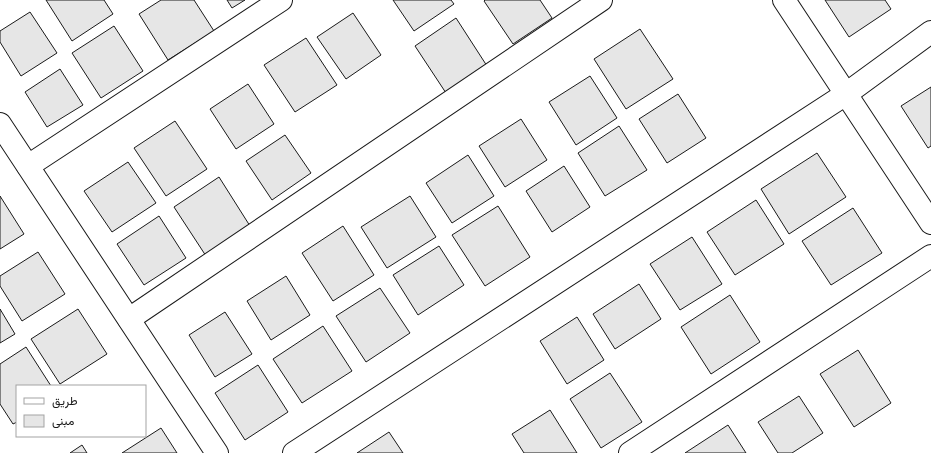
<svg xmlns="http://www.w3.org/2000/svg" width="931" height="453" font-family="'Asap Condensed',Vazirmatn,sans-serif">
<rect width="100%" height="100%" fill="#fff"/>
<g fill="#e6e6e6" stroke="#1a1a1a">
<path d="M 46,0 L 104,0 L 113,14 L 72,41 Z"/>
<path d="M 161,0 L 194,0 L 214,31 L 168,60 L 139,14 Z"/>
<path d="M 227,0 L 245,0 L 232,8 Z"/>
<path d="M 393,0 L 451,0 L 454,4 L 414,31 Z"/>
<path d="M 485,0 L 540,0 L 552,18 L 513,44 L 484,1 Z"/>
<path d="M 825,0 L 885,0 L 891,9 L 849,37 Z"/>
<path d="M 30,12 L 57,53 L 21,76 L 0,42 L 0,31 Z"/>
<path d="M 353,13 L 381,55 L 346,79 L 317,37 Z"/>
<path d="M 456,18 L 487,66 L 446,93 L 415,46 Z"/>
<path d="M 114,26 L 143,71 L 101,98 L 72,53 Z"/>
<path d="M 640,29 L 673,79 L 626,109 L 594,59 Z"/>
<path d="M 306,38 L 337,85 L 295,112 L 264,65 Z"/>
<path d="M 60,69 L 83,105 L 47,127 L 25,92 Z"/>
<path d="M 590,76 L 617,118 L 576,145 L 549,102 Z"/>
<path d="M 248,84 L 274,124 L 236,149 L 210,109 Z"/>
<path d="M 931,87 L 931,146 L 928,148 L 901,106 Z"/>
<path d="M 678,94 L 706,138 L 667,163 L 639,119 Z"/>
<path d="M 521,119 L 547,160 L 505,187 L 479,146 Z"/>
<path d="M 175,121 L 207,169 L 166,196 L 134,148 Z"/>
<path d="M 619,126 L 647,170 L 605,196 L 578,153 Z"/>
<path d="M 285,135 L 311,173 L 272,200 L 246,161 Z"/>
<path d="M 817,153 L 846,197 L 789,234 L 761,189 Z"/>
<path d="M 468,155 L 494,196 L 452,223 L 426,183 Z"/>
<path d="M 128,162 L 156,203 L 112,232 L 84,191 Z"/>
<path d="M 564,166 L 590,207 L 552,232 L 526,191 Z"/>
<path d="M 219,177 L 250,226 L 206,256 L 174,207 Z"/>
<path d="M 0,196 L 24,234 L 0,249 Z"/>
<path d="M 410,196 L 436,237 L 387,268 L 361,227 Z"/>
<path d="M 756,200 L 784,244 L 735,275 L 707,232 Z"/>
<path d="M 498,206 L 530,257 L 485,286 L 452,235 Z"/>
<path d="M 853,208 L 882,253 L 831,285 L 802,241 Z"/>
<path d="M 159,216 L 186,258 L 144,285 L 117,244 Z"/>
<path d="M 343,226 L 374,275 L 333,301 L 302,253 Z"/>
<path d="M 692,237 L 722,284 L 680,310 L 650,264 Z"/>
<path d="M 439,246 L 464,285 L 418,315 L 393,275 Z"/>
<path d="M 38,252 L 65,294 L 22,321 L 0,286 L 0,276 Z"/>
<path d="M 286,276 L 310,315 L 271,340 L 247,301 Z"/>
<path d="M 639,284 L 661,319 L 615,349 L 593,314 Z"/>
<path d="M 380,288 L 410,333 L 366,362 L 336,316 Z"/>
<path d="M 730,295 L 760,342 L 711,374 L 681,327 Z"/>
<path d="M 0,309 L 15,334 L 0,343 Z"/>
<path d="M 78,309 L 107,354 L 60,384 L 31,339 Z"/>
<path d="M 225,312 L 252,354 L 215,377 L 189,335 Z"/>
<path d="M 577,317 L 604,360 L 567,384 L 540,341 Z"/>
<path d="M 323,326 L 352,371 L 302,403 L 273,359 Z"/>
<path d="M 26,347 L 51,386 L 17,386 L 17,422 L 13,424 L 0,404 L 0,364 Z"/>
<path d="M 858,350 L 891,403 L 854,427 L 820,374 Z"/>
<path d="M 258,365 L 288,412 L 245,440 L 215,393 Z"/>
<path d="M 610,373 L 642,422 L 601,448 L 570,399 Z"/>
<path d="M 799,396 L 823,433 L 792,453 L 778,453 L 758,422 Z"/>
<path d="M 550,410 L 577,453 L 524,453 L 512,434 Z"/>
<path d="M 728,425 L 746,453 L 685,453 Z"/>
<path d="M 161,428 L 177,453 L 122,453 Z"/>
<path d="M 389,432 L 403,453 L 357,453 Z"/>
<path d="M 82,445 L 87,453 L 70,453 Z"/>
</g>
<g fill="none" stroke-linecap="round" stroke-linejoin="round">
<g stroke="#1a1a1a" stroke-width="24">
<g id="street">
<path d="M 784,0 L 931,223"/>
<path d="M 0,124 L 217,453"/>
<path d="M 28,166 L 281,0"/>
<path d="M 129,319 L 601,0"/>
<path d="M 294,453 L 846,94 L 931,32"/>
<path d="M 630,453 L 931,256"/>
</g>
</g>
<use href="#street" stroke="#fff" stroke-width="22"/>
</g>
<rect x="16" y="385" width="130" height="52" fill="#ffffff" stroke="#a3a3a3"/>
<rect x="24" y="398" width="20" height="6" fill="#ffffff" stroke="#a3a3a3"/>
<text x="52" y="405" font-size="12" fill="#1a1a1a">طريق</text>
<rect x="24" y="415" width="20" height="12" fill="#e6e6e6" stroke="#a3a3a3"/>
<text x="52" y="425" font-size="12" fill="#1a1a1a">مبنى</text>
</svg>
